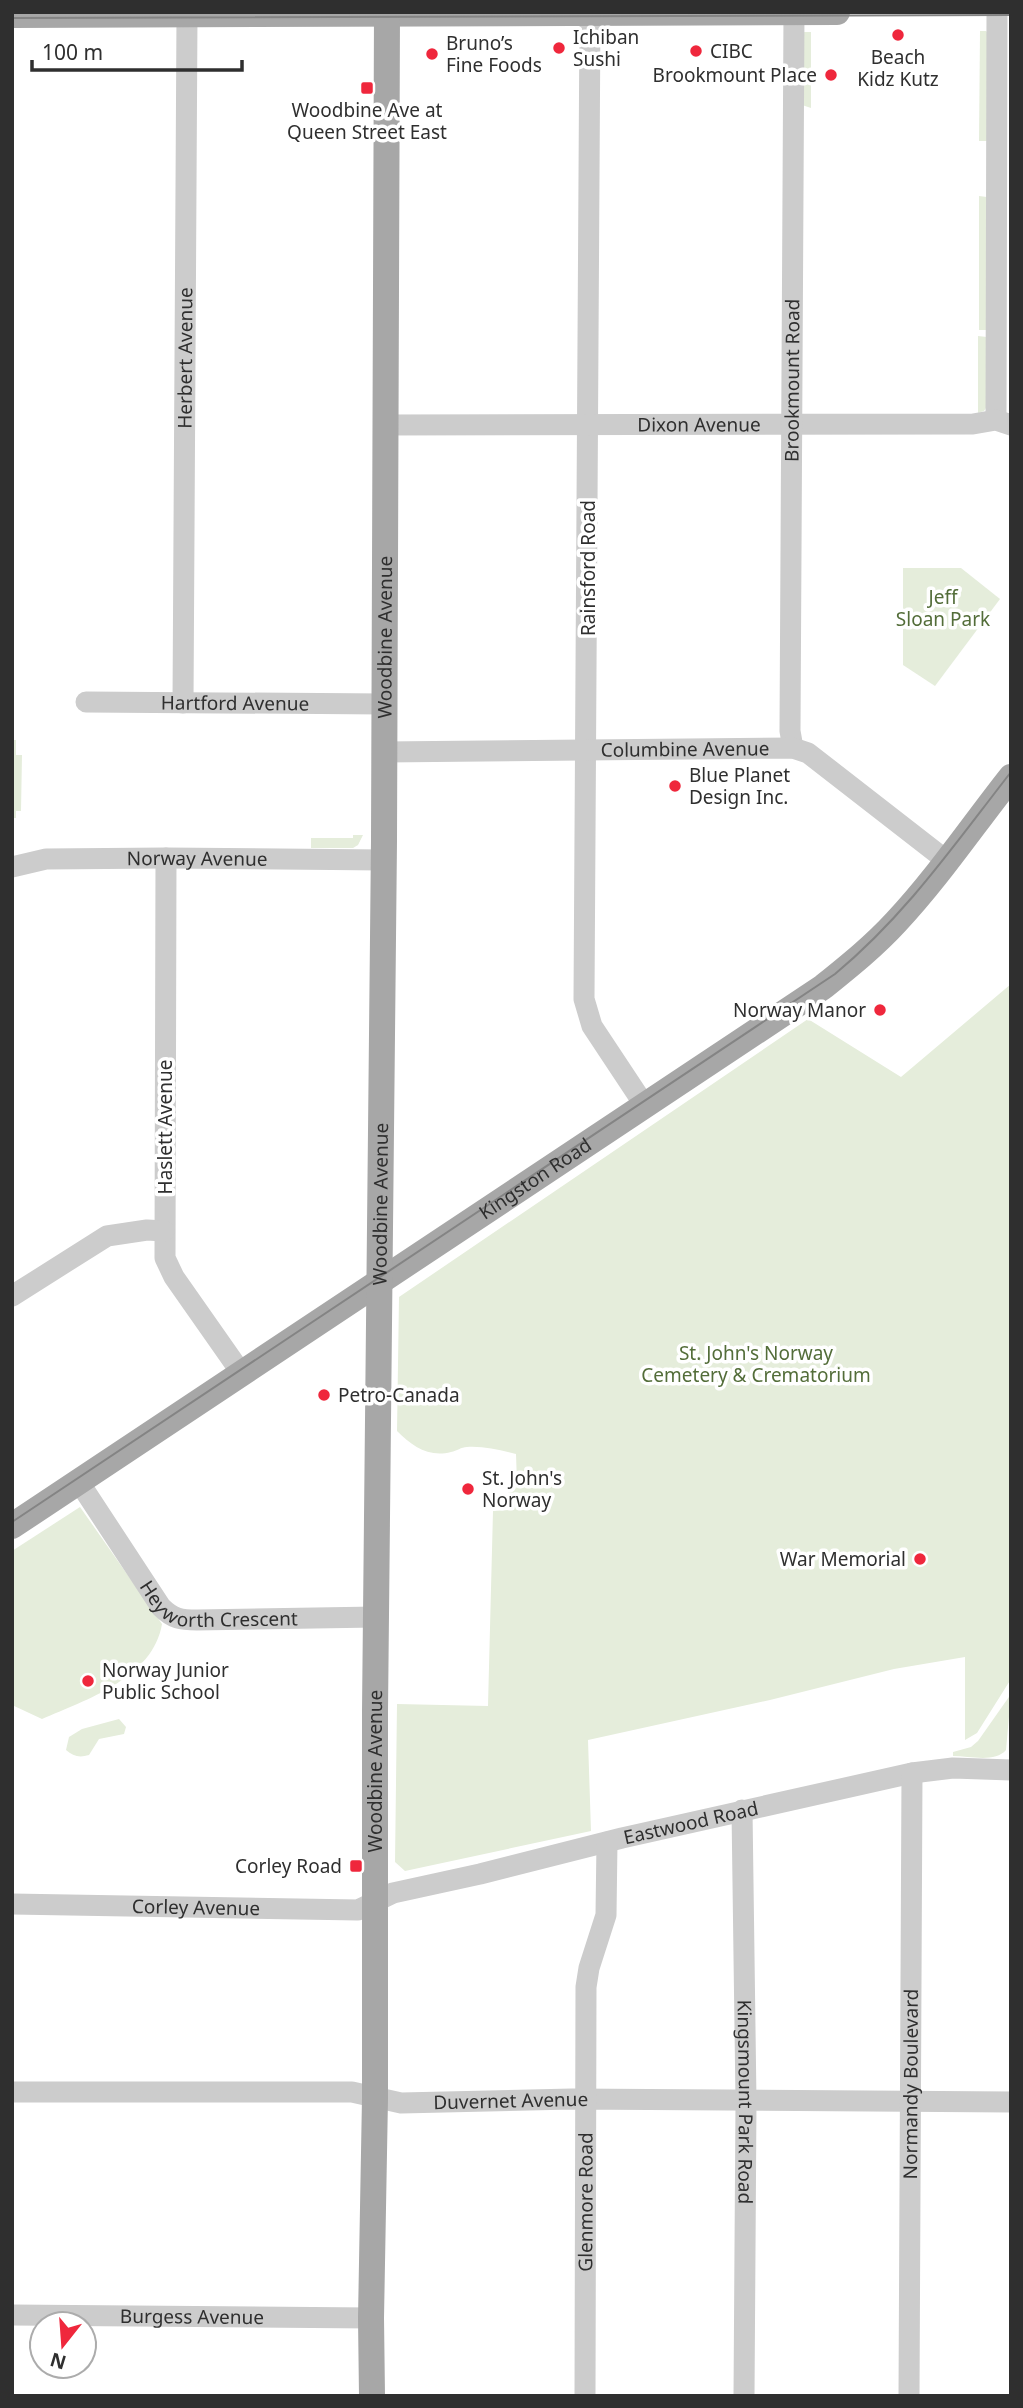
<svg xmlns="http://www.w3.org/2000/svg" width="1023" height="2408" font-family="'Noto Sans',sans-serif">
<rect width="100%" height="100%" fill="#fff"/>
<g fill="#e5eddb">
<path d="M 980,31 L 986,31 L 988,33 L 988,141 L 979,141 Z"/>
<path d="M 803,32 L 811,32 L 811,108 L 802,105 Z"/>
<path d="M 979,196 L 987,197 L 986,330 L 979,330 Z"/>
<path d="M 978,336 L 987,337 L 986,408 L 984,411 L 978,413 Z"/>
<path d="M 903,568 L 961,568 L 1000,599 L 935,686 L 903,665 Z"/>
<path d="M 12,740 L 16,740 L 16,755 L 22,755 L 21,811 L 16,811 L 16,818 L 12,818 Z"/>
<path d="M 353,835 L 363,835 L 358,845 L 353,848 L 311,848 L 311,838 L 353,838 Z"/>
<path d="M 1011,984 L 1011,1679 L 977,1733 L 965,1740 L 965,1657 L 894,1669 L 770,1700 L 588,1740 L 591,1831 L 405,1871 L 395,1862 L 397,1704 L 488,1706 L 493,1511 L 509,1510 L 508,1484 L 517,1483 L 516,1454 C 499,1450 484,1446 467,1447 C 461,1447 457,1451 451,1452 C 429,1458 412,1446 397,1431 L 399,1297 L 808,1019 L 901,1077 Z"/>
<path d="M 80,1507 L 162,1624 C 153,1678 86,1700 42,1719 L 12,1705 L 12,1551 Z"/>
<path d="M 1011,1694 L 1006,1750 C 995,1763 970,1756 953,1756 L 953,1752 L 971,1747 L 978,1741 Z"/>
<path d="M 119,1719 L 126,1727 L 124,1734 L 99,1739 L 89,1755 C 79,1758 73,1756 66,1750 L 69,1737 L 82,1729 Z"/>
</g>
<g fill="none" stroke-linecap="round" stroke-linejoin="round">
<g stroke="#ccc" stroke-width="21">
<path d="M 590,12 L 584,999 L 592,1026 L 645,1106"/>
<path d="M 996,420 L 997,12"/>
<path id="s1" d="M 386,425 L 973,424 L 996,420 L 1011,425"/>
<path id="s2" d="M 86,702 L 385,704"/>
<path id="s3" d="M 183,703 L 187,15"/>
<path id="s4" d="M 793,748 L 790,731 L 794,12"/>
<path id="s5" d="M 384,752 L 793,748 L 808,753 L 947,861"/>
<path d="M 166,858 L 165,1258 L 174,1277 L 242,1374"/>
<path id="s6" d="M 12,867 L 46,859 L 166,858 L 383,860"/>
<path d="M 12,1296 L 107,1236 L 147,1230 L 164,1231"/>
<path id="s7" d="M 79,1482 L 161,1607 C 173,1619 181,1620 197,1620 L 376,1617"/>
<path id="s8" d="M 742,1810 L 746,2101 L 744,2396"/>
<path id="s9" d="M 12,1904 L 358,1910 L 393,1893 L 480,1874 L 622,1838 L 912,1773 L 953,1768 L 1011,1770"/>
<path id="s10" d="M 12,2092 L 352,2092 L 401,2103 L 572,2099 L 1011,2102"/>
<path id="s11" d="M 12,2315 L 371,2318"/>
<path id="s12" d="M 585,2396 L 586,1987 L 589,1968 L 606,1915 L 607,1842"/>
<path id="s13" d="M 909,2396 L 912,1773"/>
</g>
<g stroke="#a7a7a7" stroke-width="26">
<path d="M 12,15 L 837,12"/>
<path id="s14" d="M 12,1526 L 823,987 C 849,966 874,946 896,922 C 938,877 973,825 1011,777"/>
<path id="s15" d="M 372,2396 L 371,2318 L 375,2098 L 375,1711 L 384,841 L 387,12"/>
</g>
<g stroke="#848484" stroke-width="2">
<path d="M 12,18 L 1011,15"/>
<path d="M 12,1522 L 835,974 C 906,915 954,845 1011,772"/>
</g>
</g>
<g fill="#ef273c" stroke="#fff" stroke-width="2.5">
<circle cx="898" cy="35" r="7"/>
<circle cx="559" cy="48" r="7"/>
<circle cx="696" cy="51" r="7"/>
<circle cx="432" cy="54" r="7"/>
<circle cx="831" cy="75" r="7"/>
<rect x="360" y="81" width="14" height="14" rx="3.5"/>
<circle cx="675" cy="786" r="7"/>
<circle cx="880" cy="1010" r="7"/>
<circle cx="324" cy="1395" r="7"/>
<circle cx="468" cy="1489" r="7"/>
<circle cx="920" cy="1559" r="7"/>
<circle cx="88" cy="1681" r="7"/>
<rect x="349" y="1859" width="14" height="14" rx="3.5"/>
</g>
<g text-anchor="middle" stroke-width="7" stroke-linejoin="round" paint-order="stroke">
<g font-size="19" fill="#2f2f2f" stroke="#fff" text-anchor="start">
<text x="573" y="44">Ichiban<tspan x="573" dy="22">Sushi</tspan></text>
<text x="446" y="50">Bruno’s<tspan x="446" dy="22">Fine Foods</tspan></text>
<text x="710" y="58">CIBC</text>
<text x="898" y="64" text-anchor="middle">Beach<tspan x="898" dy="22">Kidz Kutz</tspan></text>
<text x="817" y="82" text-anchor="end">Brookmount Place</text>
<text x="367" y="117" text-anchor="middle">Woodbine Ave at<tspan x="367" dy="22">Queen Street East</tspan></text>
<text x="689" y="782">Blue Planet<tspan x="689" dy="22">Design Inc.</tspan></text>
<text x="866" y="1017" text-anchor="end">Norway Manor</text>
<text x="338" y="1402">Petro-Canada</text>
<text x="482" y="1485">St. John's<tspan x="482" dy="22">Norway</tspan></text>
<text x="906" y="1566" text-anchor="end">War Memorial</text>
<text x="102" y="1677">Norway Junior<tspan x="102" dy="22">Public School</tspan></text>
<text x="342" y="1873" text-anchor="end">Corley Road</text>
</g>
<g font-size="19" fill="#2f2f2f" stroke="#fff">
<text dy="7" stroke="none"><textPath href="#s3" startOffset="345">Herbert Avenue</textPath></text>
<text dy="7" stroke="none"><textPath href="#s4" startOffset="368">Brookmount Road</textPath></text>
<text dy="7" stroke="none"><textPath href="#s1" startOffset="313">Dixon Avenue</textPath></text>
<text transform="translate(588 568) rotate(-90)" y="7">Rainsford Road</text>
<text dy="7" stroke="none"><textPath href="#s15" startOffset="1759">Woodbine Avenue</textPath></text>
<text dy="7" stroke="none"><textPath href="#s2" startOffset="149">Hartford Avenue</textPath></text>
<text dy="7" stroke="none"><textPath href="#s5" startOffset="301">Columbine Avenue</textPath></text>
<text dy="7" stroke="none"><textPath href="#s6" startOffset="186">Norway Avenue</textPath></text>
<text transform="translate(165 1127) rotate(-90)" y="7">Haslett Avenue</text>
<text dy="7" stroke="none"><textPath href="#s14" startOffset="628">Kingston Road</textPath></text>
<text dy="7" stroke="none"><textPath href="#s15" startOffset="1192">Woodbine Avenue</textPath></text>
<text dy="7" stroke="none"><textPath href="#s7" startOffset="205">Heyworth Crescent</textPath></text>
<text dy="7" stroke="none"><textPath href="#s15" startOffset="625">Woodbine Avenue</textPath></text>
<text dy="7" stroke="none"><textPath href="#s9" startOffset="691">Eastwood Road</textPath></text>
<text dy="7" stroke="none"><textPath href="#s9" startOffset="184">Corley Avenue</textPath></text>
<text dy="7" stroke="none"><textPath href="#s13" startOffset="312">Normandy Boulevard</textPath></text>
<text dy="7" stroke="none"><textPath href="#s10" startOffset="500">Duvernet Avenue</textPath></text>
<text dy="7" stroke="none"><textPath href="#s8" startOffset="292">Kingsmount Park Road</textPath></text>
<text dy="7" stroke="none"><textPath href="#s12" startOffset="194">Glenmore Road</textPath></text>
<text dy="7" stroke="none"><textPath href="#s11" startOffset="180">Burgess Avenue</textPath></text>
</g>
<g font-size="19" fill="#536d39" stroke="#fff">
<text x="943" y="604">Jeff<tspan x="943" dy="22">Sloan Park</tspan></text>
<text x="756" y="1360">St. John's Norway<tspan x="756" dy="22">Cemetery &amp; Crematorium</tspan></text>
</g>
</g>
<rect width="1023" height="2408" fill="none" stroke="#2f2f2f" stroke-width="28"/>
<g transform="translate(63 2345) rotate(197)"><circle r="33" fill="#ffffff" stroke="#acacac" stroke-width="2"/>
<path d="M0-5L12 26L0 18L-12 26Z" fill="#ef273c"/>
<text y="-10" font-size="19" font-weight="bold" text-anchor="middle" fill="#2f2f2f">N</text>
</g>
<path d="M32 60v10h210v-10" fill="none" stroke="#2f2f2f" stroke-width="3.5"/>
<text x="42" y="60" font-size="21" fill="#2f2f2f" stroke="#ffffff" stroke-width="5" paint-order="stroke">100 m</text>
</svg>
